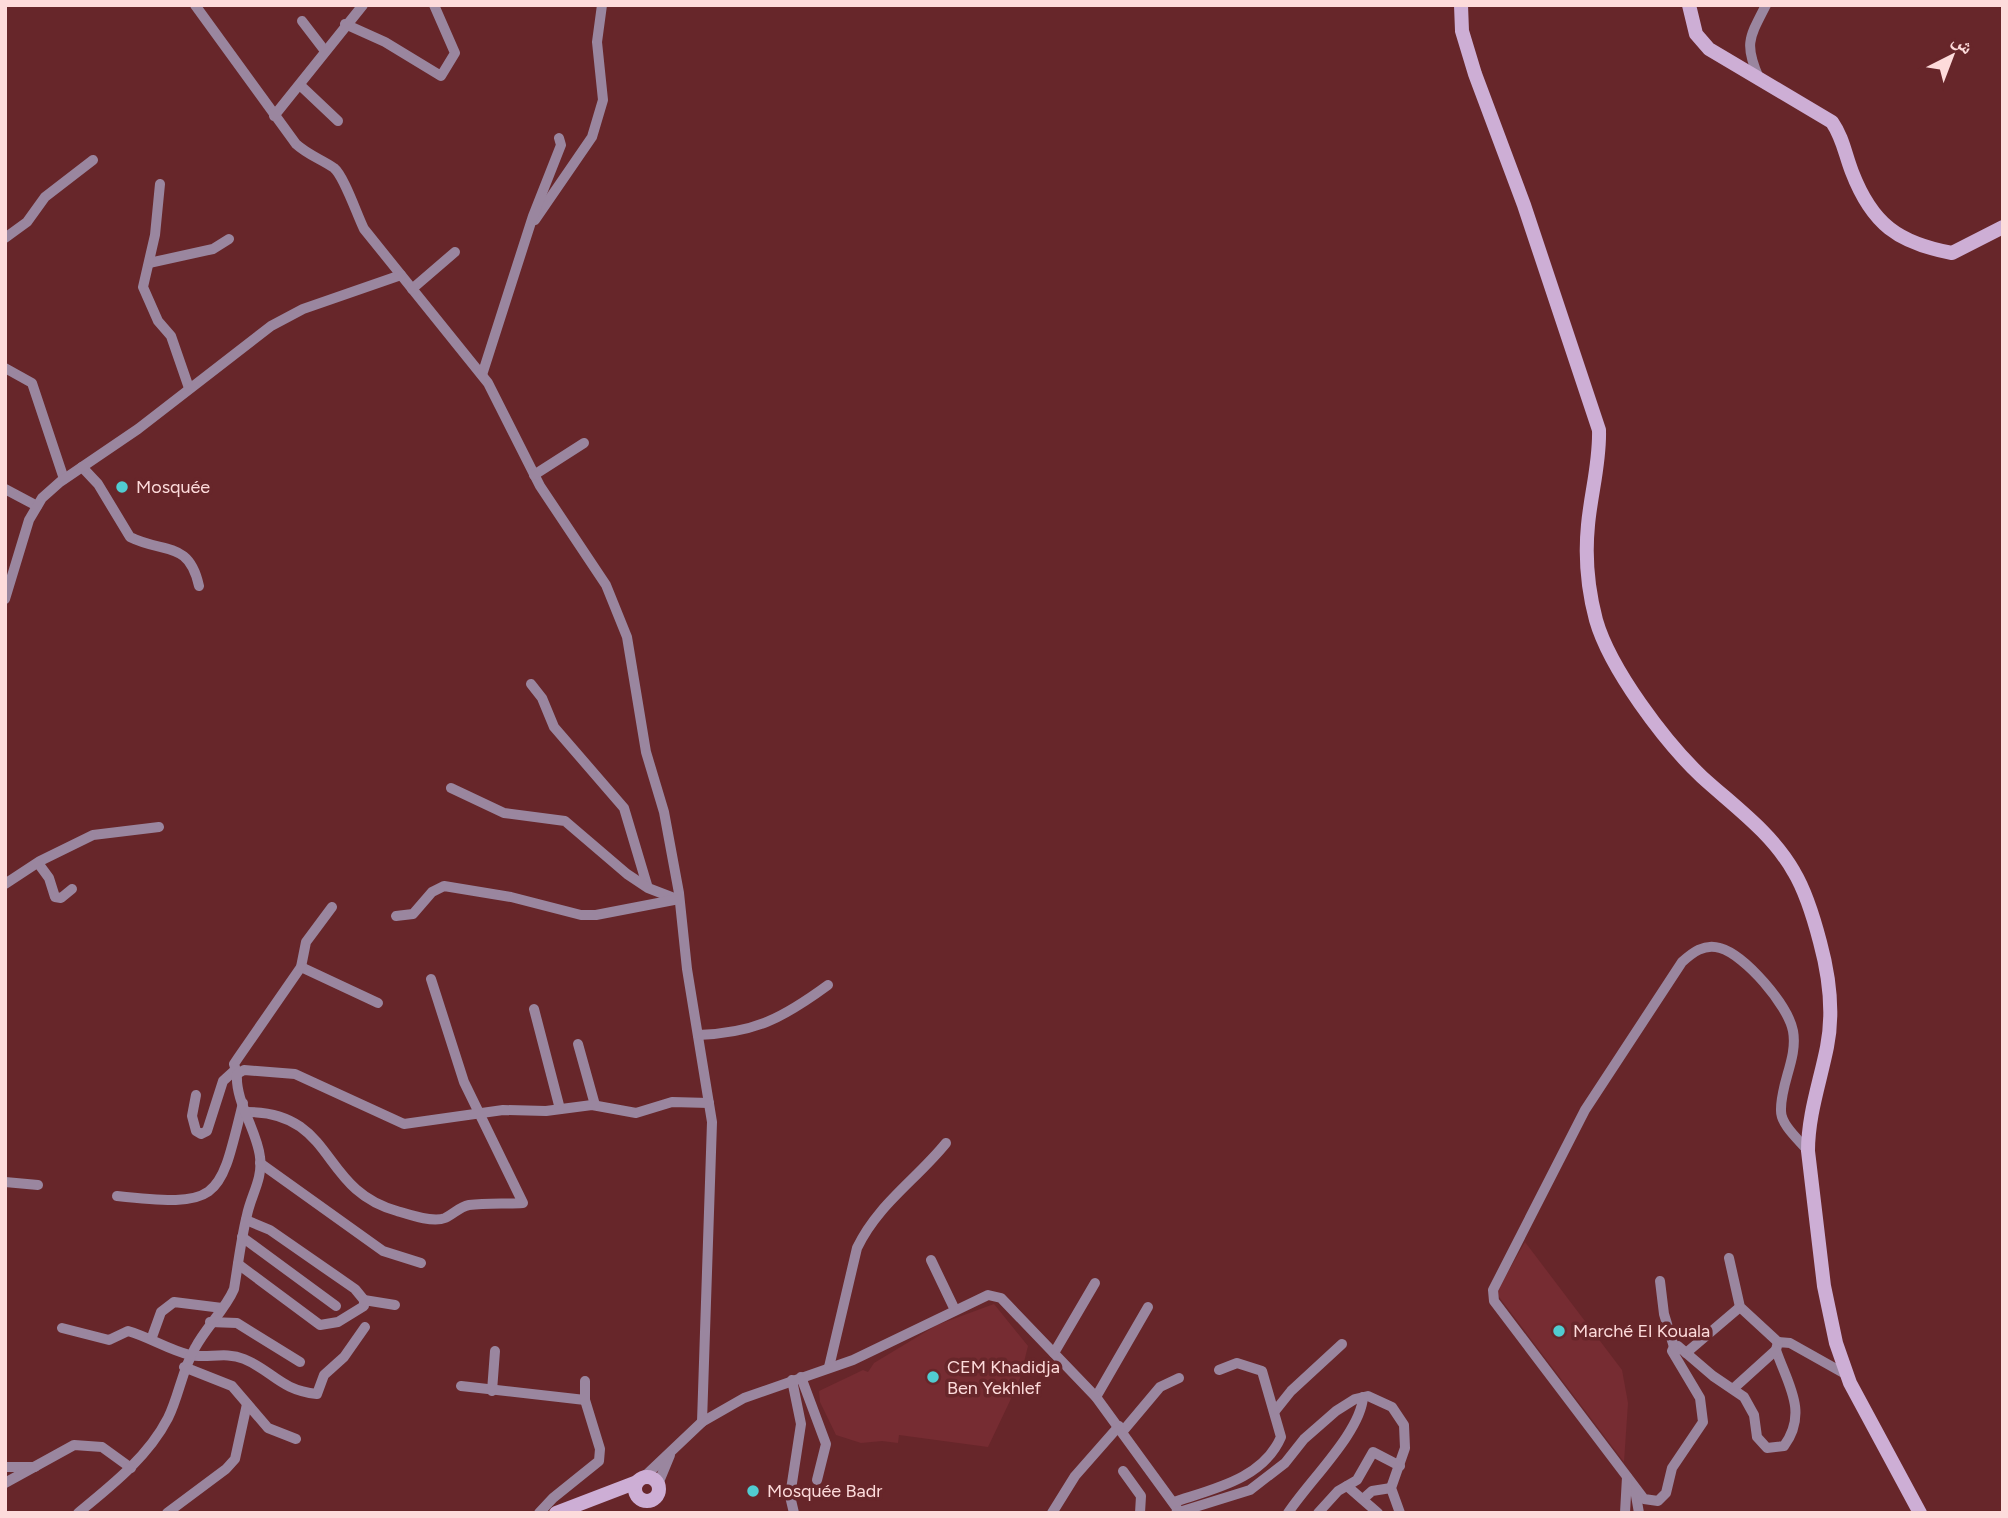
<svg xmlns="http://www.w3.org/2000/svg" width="2008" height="1518" font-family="Figtree,'Noto Naskh Arabic',sans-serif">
<rect width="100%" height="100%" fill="#67262a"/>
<g fill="#762c32">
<path d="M 1525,1242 L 1622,1370 L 1628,1403 L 1624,1462 L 1496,1293 Z"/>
<path d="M 994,1304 L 1028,1346 L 1019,1382 L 988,1447 L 899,1435 L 898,1443 L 882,1441 L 861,1443 L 836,1435 L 820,1402 L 819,1391 L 863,1370 L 868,1372 L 874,1363 L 937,1325 Z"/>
</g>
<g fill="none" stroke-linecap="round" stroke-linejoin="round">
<g stroke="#9a869f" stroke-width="10">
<path d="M 195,5 L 296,144 C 308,155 321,159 334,168 C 344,176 357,215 364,229 L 488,383 L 540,486 L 606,585 L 627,637 L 646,752 L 664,812 L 679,893 L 687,969 L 712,1122 L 702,1422"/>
<path d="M 302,21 L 325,51"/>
<path d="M 345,24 L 385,42 L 441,76 L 455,53 L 434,5"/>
<path d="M 1759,78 C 1744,44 1749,38 1766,5"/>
<path d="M 301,86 L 338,121"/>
<path d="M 274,116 L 363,5"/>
<path d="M 160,184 L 155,235 L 143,287 L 158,321 L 171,336 L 189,388"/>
<path d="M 535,220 L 592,137 L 603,100 L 597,42 L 602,5"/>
<path d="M 5,238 L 27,222 L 45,197 L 93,160"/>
<path d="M 149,263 L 213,249 L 229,239"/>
<path d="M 412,289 L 455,252"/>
<path d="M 5,368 L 32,383 L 64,479"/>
<path d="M 482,375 L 533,216 L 561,145 L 559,138"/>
<path d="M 82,467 L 98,484 L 130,537 C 164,554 189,540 199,586"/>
<path d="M 534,475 L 584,443"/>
<path d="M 5,489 L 37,506"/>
<path d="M 5,599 L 29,520 L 42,498 L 60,482 L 138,429 L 271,326 L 303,309 L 401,275"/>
<path d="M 531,684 L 542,698 L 554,727 L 624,808 L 647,885"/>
<path d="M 451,788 L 504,813 L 565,821 L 627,874 L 648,888 L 674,898"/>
<path d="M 38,863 L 49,878 L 55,897 L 61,898 L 72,889"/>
<path d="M 5,884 L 40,861 L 93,835 L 159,827"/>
<path d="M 396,916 L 413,914 L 432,892 L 444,886 L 511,897 L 581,915 L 596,915 L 679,899"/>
<path d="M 301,967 L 378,1003"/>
<path d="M 534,1009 L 560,1109"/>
<path d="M 698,1035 C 755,1033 783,1018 828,985"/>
<path d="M 578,1044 L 595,1105"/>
<path d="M 237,1074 L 234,1064 L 238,1058 L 301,967 L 306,942 L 332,907"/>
<path d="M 196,1095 L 192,1116 L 196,1131 L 201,1134 L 207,1131 L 223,1081 L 234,1071"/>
<path d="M 247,1112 C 336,1112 319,1190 397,1211 C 410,1215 433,1223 445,1218 C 454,1214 459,1207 469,1205 C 486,1203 505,1204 523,1203 L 464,1082 L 431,979"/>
<path d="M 1808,1151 C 1799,1140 1781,1125 1781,1111 C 1780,1084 1798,1058 1793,1031 C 1788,1005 1745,955 1720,948 C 1704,943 1692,953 1682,962 L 1585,1110 L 1493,1290 L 1494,1301 L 1644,1499 L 1658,1501 L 1666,1493 L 1672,1468 L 1703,1422 L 1700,1398 L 1672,1351 L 1674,1347 L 1678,1346 L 1713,1376 L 1744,1397 L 1754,1415 L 1757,1437 L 1767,1448 L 1784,1446 C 1809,1412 1787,1383 1776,1350 L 1778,1342 L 1790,1343 L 1847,1375"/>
<path d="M 260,1163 L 383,1251 L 421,1263"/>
<path d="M 5,1182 L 38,1185"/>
<path d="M 117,1196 C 221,1207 219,1201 243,1103"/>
<path d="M 242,1237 L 336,1306"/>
<path d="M 1729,1258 L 1740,1307 L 1778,1342"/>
<path d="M 931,1260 L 955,1310"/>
<path d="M 238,1264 L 320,1325 L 338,1322 L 364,1306 L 364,1300 L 355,1289 L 270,1230 L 246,1220"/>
<path d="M 1660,1281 L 1664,1314 L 1674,1347"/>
<path d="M 364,1300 L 395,1305"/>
<path d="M 210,1322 L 237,1323 L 300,1362"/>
<path d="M 62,1328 L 109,1340 L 128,1331 C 149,1337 169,1350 190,1355 C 207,1359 225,1351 244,1359 C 273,1371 280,1390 317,1394 L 324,1375 L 344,1357 L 365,1327"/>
<path d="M 152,1337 L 161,1312 L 174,1302 L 222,1308"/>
<path d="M 1054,1353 L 1095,1283"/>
<path d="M 1686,1353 L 1740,1307"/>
<path d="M 184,1367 L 232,1386 L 268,1428 L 296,1439"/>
<path d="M 829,1367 L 857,1248 C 878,1204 916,1180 946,1143"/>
<path d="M 801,1377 L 826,1444 L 817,1480"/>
<path d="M 792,1380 L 801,1424 L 790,1496 L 794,1513"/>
<path d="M 461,1386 L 585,1400"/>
<path d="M 1734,1388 L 1776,1350"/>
<path d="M 492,1391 L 495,1351"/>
<path d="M 1096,1397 L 1148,1307"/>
<path d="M 1275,1411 L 1291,1391 L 1342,1344"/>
<path d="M 1123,1431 L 1160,1387 L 1179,1378"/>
<path d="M 5,1467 L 35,1467"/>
<path d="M 1123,1471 L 1141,1496 L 1140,1513"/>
<path d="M 644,1477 L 702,1422 L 744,1398 L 853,1360 L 988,1295 L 1001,1298 L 1096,1397 L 1179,1511"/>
<path d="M 5,1483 L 74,1445 L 102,1447 L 131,1468"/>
<path d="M 658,1484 L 670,1455"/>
<path d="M 1347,1486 L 1378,1513"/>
<path d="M 1635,1490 L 1639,1513"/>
<path d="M 1363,1499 L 1372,1491 L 1391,1488"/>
<path d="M 1174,1502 C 1213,1489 1263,1479 1281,1437 L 1262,1371 L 1237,1363 L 1219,1370"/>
<path d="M 78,1513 C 111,1486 148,1457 168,1418 C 179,1396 182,1370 195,1348 C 206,1327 225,1310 234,1289 C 238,1265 241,1239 247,1215 C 251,1195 263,1179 260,1157 C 257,1130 235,1102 237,1074 L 244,1070 L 295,1074 L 404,1124 L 503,1110 L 546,1111 L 592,1105 L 636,1113 L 672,1102 L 709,1103"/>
<path d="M 167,1513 L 226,1469 L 235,1459 L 247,1404"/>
<path d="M 539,1513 L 553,1498 L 599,1461 L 600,1449 L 585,1400 L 585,1381"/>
<path d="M 1052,1513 L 1075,1476 L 1119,1426"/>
<path d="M 1176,1513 L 1250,1490 L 1285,1463 L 1304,1439 L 1336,1411 L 1355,1399 L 1368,1396 L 1392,1407 L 1404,1425 L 1405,1448 L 1391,1488 L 1400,1513"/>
<path d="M 1288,1513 C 1308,1482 1361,1432 1363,1397"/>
<path d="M 1318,1513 L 1338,1491 L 1357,1480 L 1373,1452 L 1400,1466"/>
<path d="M 1625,1513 L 1627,1477"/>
</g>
<g stroke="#cdaed5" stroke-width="14">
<path d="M 1461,5 L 1462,31 L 1475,74 L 1524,205 L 1599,430 C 1600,463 1591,492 1588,525 C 1585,555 1588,590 1596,620 C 1610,669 1665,742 1702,777 C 1735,807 1772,833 1794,872 C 1806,892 1814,919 1820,942 C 1829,975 1834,1012 1827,1047 C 1820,1082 1808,1115 1808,1151 L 1824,1286 L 1836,1343 L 1850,1383 L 1920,1513"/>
<path d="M 1689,5 L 1696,34 L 1709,49 L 1832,122 C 1843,138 1845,154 1852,172 C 1872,224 1898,243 1952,253 L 2003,227"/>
<circle cx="647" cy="1489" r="12"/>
<path d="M 556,1513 L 637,1482"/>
</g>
</g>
<g fill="#51ccd1" stroke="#67262a" stroke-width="2.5">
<circle cx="122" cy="487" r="7"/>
<circle cx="1559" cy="1331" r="7"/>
<circle cx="933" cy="1377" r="7"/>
<circle cx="753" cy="1491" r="7"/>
</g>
<g text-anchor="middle" stroke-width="7" stroke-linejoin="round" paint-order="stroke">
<g font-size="18" fill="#fddbdb" stroke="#67262a" text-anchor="start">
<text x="136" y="493">Mosquée</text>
<text x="1573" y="1337">Marché El Kouala</text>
<text x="947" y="1373">CEM Khadidja<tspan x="947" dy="21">Ben Yekhlef</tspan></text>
<text x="767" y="1497">Mosquée Badr</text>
</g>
</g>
<rect width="2008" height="1518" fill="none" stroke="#fddbdb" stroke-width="14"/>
<g transform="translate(1952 56) rotate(42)" stroke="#67262a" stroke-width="5" paint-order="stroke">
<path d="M0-5L12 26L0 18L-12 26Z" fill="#fddbdb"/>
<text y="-10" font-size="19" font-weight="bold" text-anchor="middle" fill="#fddbdb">ش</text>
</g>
</svg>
